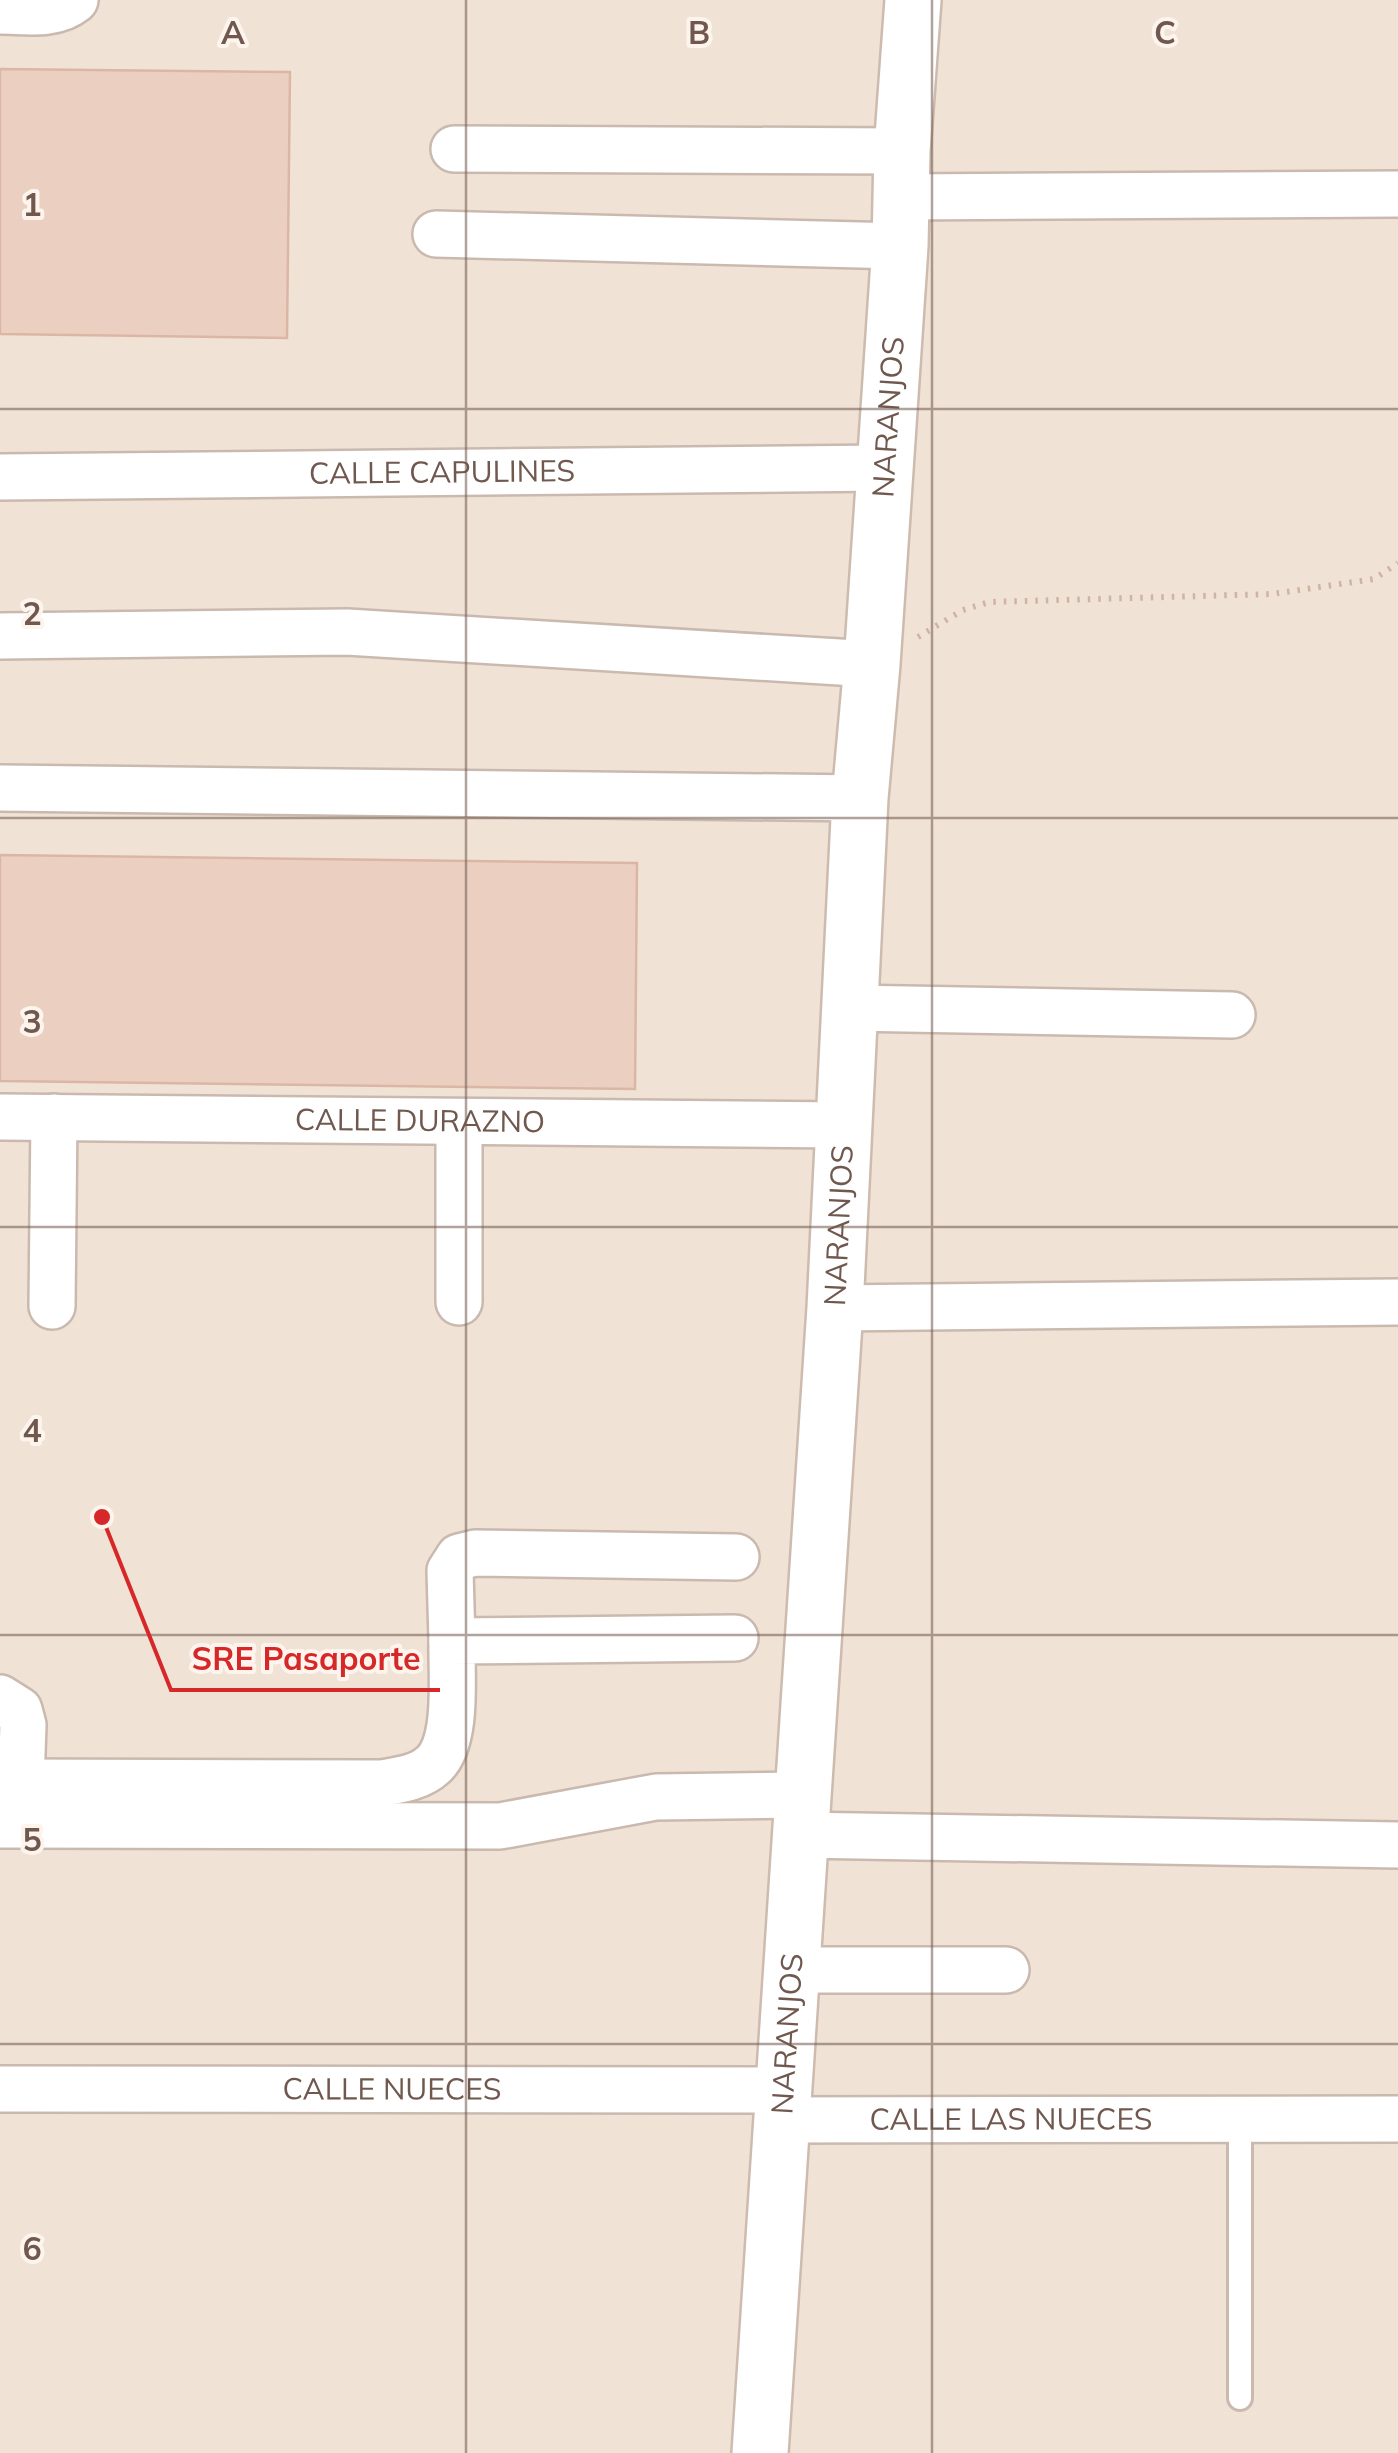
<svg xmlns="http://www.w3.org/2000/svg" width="1398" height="2453" font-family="Mulish,sans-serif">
<rect width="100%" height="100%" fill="#f9f1e7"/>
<rect fill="#f0e3d6" x="0" y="0" width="1398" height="2453"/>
<g fill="#ebd0c2" stroke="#dcb6a5" stroke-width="2.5">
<path d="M 0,69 L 290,72 L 287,338 L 0,334 Z"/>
<path d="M 0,855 L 637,863 L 635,1089 L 0,1081 Z"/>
</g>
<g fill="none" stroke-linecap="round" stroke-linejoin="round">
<g stroke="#cab9af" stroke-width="28">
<path id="lane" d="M 1240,2398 L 1240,2119"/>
</g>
<g stroke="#cab9af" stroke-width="50">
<g id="street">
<path d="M 0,11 C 25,11 54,17 75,0"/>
<path d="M 454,149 L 902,151"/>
<path d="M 902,197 L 1398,194"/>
<path d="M 436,234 L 900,246"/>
<path id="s1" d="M 0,477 L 884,468"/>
<path d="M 0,636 L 347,632 L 872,664"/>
<path d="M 0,788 L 860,798"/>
<path d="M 849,1008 L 1232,1015"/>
<path id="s2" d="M 0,1117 L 842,1125"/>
<path d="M 459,1122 L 459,1302"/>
<path d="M 52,1306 L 54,1117"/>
<path d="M 835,1308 L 1398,1302"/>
<path d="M 452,1641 L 450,1571 L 459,1557 L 475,1553 L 736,1557"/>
<path d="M 0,1698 L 19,1710 L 23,1725 L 21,1783"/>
<path d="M 0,1782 L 381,1783 C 399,1780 419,1778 433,1765 C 459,1742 451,1673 452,1641 L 735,1638"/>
<path d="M 0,1825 L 500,1826 L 656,1797 L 802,1795"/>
<path d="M 800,1835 L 1398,1845"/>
<path d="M 794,1970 L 1006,1970"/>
<path id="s3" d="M 0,2089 L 784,2090"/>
<path id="s4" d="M 781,2120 L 1398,2119"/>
</g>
</g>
<g stroke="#cebbaf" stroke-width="60">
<g id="secondary">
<path id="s5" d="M 760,2453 L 835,1308 L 860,798 L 872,664 L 900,246 L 902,151 L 913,0"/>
</g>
</g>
<path stroke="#d0b3a5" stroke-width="6" stroke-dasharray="2.5 8" stroke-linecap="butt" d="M 918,637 L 963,610 L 989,602 L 1272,594 L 1374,579 L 1398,563"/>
<use href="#lane" stroke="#fff" stroke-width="22"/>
<use href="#street" stroke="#fff" stroke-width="45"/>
<use href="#secondary" stroke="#fff" stroke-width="55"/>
</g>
<path fill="none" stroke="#70584f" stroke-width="2.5" stroke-opacity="0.55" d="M 466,0 L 466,2453M 932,0 L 932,2453M 0,409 L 1398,409M 0,818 L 1398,818M 0,1227 L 1398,1227M 0,1635 L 1398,1635M 0,2044 L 1398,2044"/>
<g text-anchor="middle" stroke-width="8" stroke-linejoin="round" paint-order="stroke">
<g font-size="30" fill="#70584f" stroke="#fdf5ed">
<text dy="10" stroke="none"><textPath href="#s5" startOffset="2040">NARANJOS</textPath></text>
<text dy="10" stroke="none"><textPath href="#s1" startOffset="442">CALLE CAPULINES</textPath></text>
<text dy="10" stroke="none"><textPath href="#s2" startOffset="420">CALLE DURAZNO</textPath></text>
<text dy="10" stroke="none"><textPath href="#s5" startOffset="1230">NARANJOS</textPath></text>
<text dy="10" stroke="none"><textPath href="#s5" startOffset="420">NARANJOS</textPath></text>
<text dy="10" stroke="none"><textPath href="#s3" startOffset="392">CALLE NUECES</textPath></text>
<text dy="10" stroke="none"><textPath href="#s4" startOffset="230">CALLE LAS NUECES</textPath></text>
</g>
</g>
<g font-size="32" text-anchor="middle" font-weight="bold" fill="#70584f" stroke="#fdf5ed" stroke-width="8" stroke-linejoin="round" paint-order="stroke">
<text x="233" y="44">A</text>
<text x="699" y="44">B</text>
<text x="1165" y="44">C</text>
<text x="32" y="216">1</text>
<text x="32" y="625">2</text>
<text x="32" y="1033">3</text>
<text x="32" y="1442">4</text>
<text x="32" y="1851">5</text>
<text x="32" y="2260">6</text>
</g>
<path fill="none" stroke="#d62828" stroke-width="4" d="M102 1517L171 1690H440"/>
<circle fill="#d62828" stroke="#fdf5ed" stroke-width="4" cx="102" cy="1517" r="10"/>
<g font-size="32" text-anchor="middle" font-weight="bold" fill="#d62828" stroke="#fdf5ed" stroke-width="8" stroke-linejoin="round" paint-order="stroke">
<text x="306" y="1670">SRE Pasaporte</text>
</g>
</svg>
